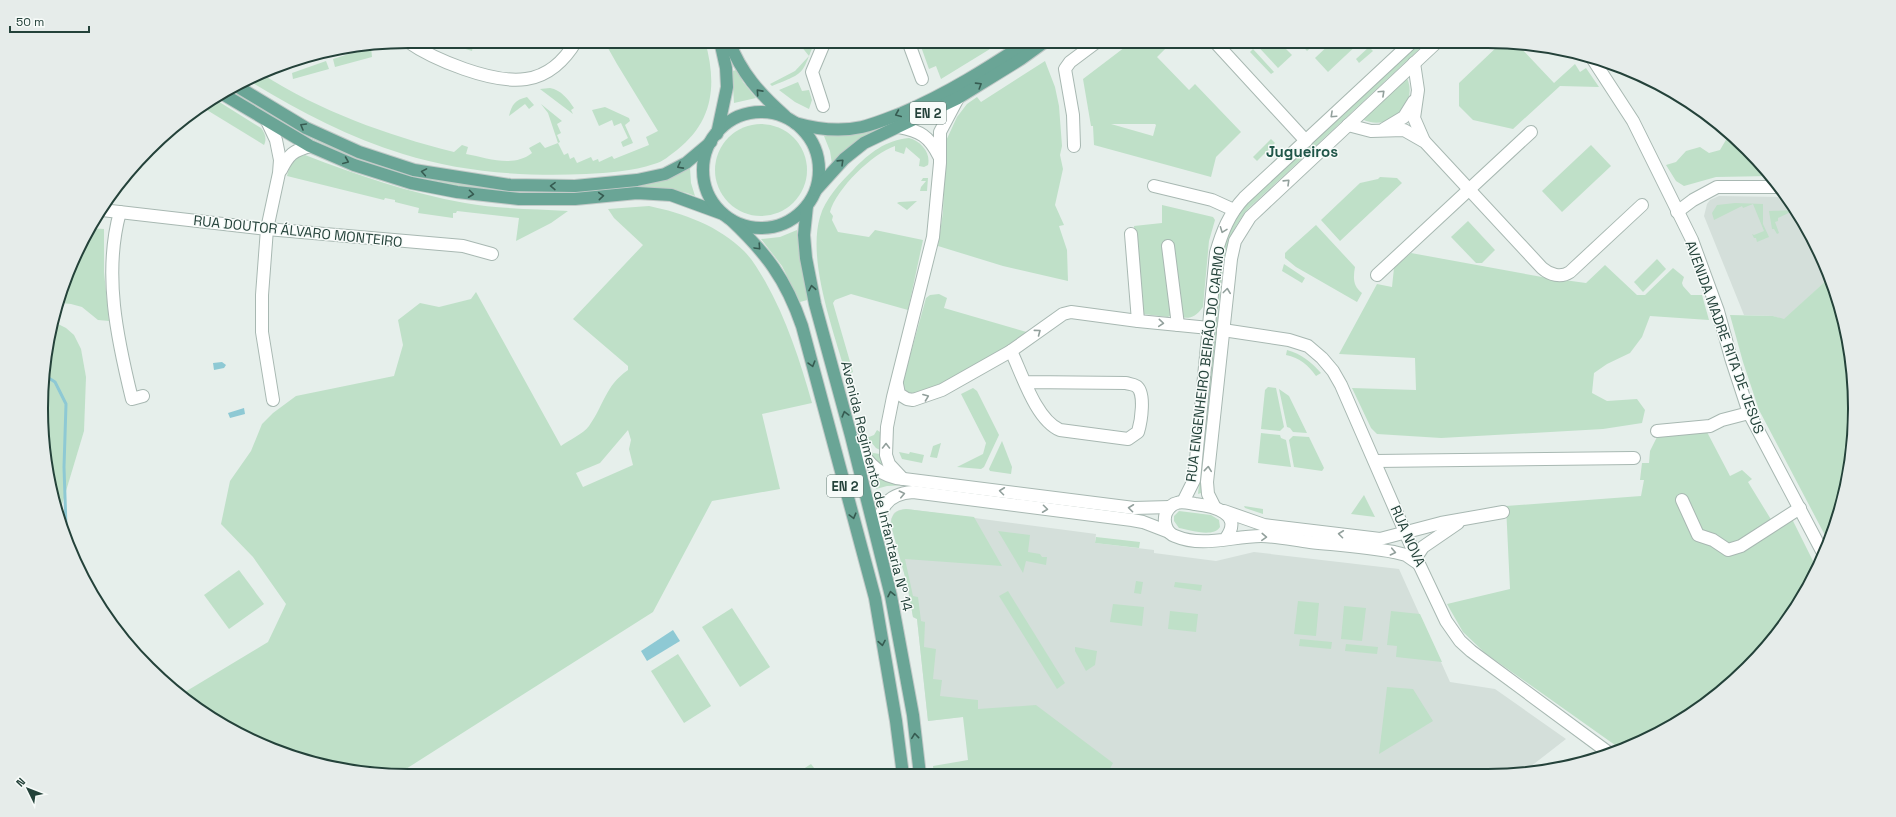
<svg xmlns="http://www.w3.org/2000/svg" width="1896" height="817" font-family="'Space Grotesk',sans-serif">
<rect width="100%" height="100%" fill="#e6efeb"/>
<g fill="#d4dfda">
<path d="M 1719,196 L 1786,197 L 1817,246 L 1829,278 L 1784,320 L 1773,316 L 1744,315 L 1704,216 L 1707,204 L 1710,200 Z"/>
<path d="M 907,509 L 1096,534 L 1095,543 L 1154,550 L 1154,553 L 1216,561 L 1254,552 L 1399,569 L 1450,682 L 1495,689 L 1566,739 L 1530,767 L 1533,773 L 1107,774 L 1112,763 L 1038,708 L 928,721 L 917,619 L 913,617 L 907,584 L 891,525 L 891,519 L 894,513 L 899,510 Z"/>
</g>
<g fill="#bfe0c8" fill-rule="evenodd">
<path d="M 440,41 L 474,41 L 472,51 Z"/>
<path d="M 604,41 L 705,41 C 717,84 714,121 677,150 C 670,155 663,162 654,164 C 633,171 608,173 586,174 C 526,177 460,172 403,154 C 348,137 297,110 248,80 L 262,74 C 320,111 386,135 454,152 L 462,145 L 468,147 L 466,154 C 488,158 513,168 532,153 L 529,148 L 540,142 L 545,148 L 558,143 L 548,113 L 541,104 L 562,121 L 557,124 L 561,133 L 557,135 L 560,142 L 558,143 L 564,155 L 568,153 L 570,159 L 574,157 L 577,163 L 591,157 L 593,161 L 598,159 L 599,162 L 612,156 L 614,159 L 649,145 L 646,137 L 658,131 L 617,64 Z"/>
<path d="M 797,41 L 815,41 C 801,75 807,72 772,86 L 770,84 L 795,71 L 809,56 Z"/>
<path d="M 919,41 L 1003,41 L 941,79 L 936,66 L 929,69 Z"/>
<path d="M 1133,41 L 1166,41 L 1170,44 L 1157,57 L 1189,90 L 1195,84 L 1241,132 L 1216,157 L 1211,177 L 1094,145 L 1093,126 L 1091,126 L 1083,79 ZM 1111,124 L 1155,124 L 1156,125 L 1153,136 Z"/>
<path d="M 1253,41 L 1278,41 L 1292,55 L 1278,68 Z"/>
<path d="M 1298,41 L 1318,41 L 1307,51 Z"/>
<path d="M 1333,41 L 1361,41 L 1328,72 L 1315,58 Z"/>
<path d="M 1420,41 L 1428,41 L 1249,208 C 1234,225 1227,242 1223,264 L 1201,493 L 1198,494 L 1222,256 C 1226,234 1233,222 1246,204 Z"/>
<path d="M 1501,43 L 1519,46 L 1554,83 L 1575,64 L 1580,72 L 1586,68 L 1599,87 L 1560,86 L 1513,129 L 1473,120 L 1459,106 L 1459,83 Z"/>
<path d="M 371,47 L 372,57 L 335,67 L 333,59 L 352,53 L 351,50 Z"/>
<path d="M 1369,47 L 1373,51 L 1359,63 L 1356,59 Z"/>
<path d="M 1253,49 L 1274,72 L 1271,74 L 1250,52 Z"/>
<path d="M 326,61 L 329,69 L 293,79 L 292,73 Z"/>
<path d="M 1045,61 L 1055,87 L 1059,106 L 1062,146 L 1060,155 L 1063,169 L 1055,205 L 1064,225 L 1059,226 L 1067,250 L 1068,281 L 1003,266 L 938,246 L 943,212 L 945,143 L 957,117 L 967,104 L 977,97 L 981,102 Z"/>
<path d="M 737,70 L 743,82 L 756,98 L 734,103 L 732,71 Z"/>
<path d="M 1407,78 C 1419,105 1388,133 1362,119 Z"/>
<path d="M 798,82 L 802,91 L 809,90 L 812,100 L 809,109 L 795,102 L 779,90 Z"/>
<path d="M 230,88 L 307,134 L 495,188 L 534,191 L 584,190 L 631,187 L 668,179 L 690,168 L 691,183 L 695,196 L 687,193 L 667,189 C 622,191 577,195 533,193 C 455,190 375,172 305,135 C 278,121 253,105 227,89 Z"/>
<path d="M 550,88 C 561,90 568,99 574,108 L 571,110 L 573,114 L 540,89 Z"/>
<path d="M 527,97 L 534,105 L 529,109 L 525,104 L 509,116 C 512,104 515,100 527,97 Z"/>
<path d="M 213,98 L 261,128 C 265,133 267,139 264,145 L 202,107 Z"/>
<path d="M 605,107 L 629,118 L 630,121 L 625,125 L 633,143 L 623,147 L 621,142 L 628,138 L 621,123 L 614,126 L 612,120 L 599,126 L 592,110 Z"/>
<circle cx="761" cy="170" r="46"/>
<path d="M 876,130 L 860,139 L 832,164 L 830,151 L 824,136 L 845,135 Z"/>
<path d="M 1730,133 L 1771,176 L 1716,177 L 1684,186 L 1676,181 L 1666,165 L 1676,162 L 1686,151 L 1700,147 L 1709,153 L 1720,150 Z"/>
<path d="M 909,138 C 921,141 931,153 928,165 L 924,167 L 919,166 L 920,159 L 906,147 L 904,154 L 895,151 L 895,146 C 873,153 836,189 830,212 L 833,216 L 832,220 L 838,232 L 869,237 L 875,230 L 923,240 L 908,310 L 851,294 L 835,300 L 833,303 L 853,372 L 846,375 C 834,332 807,261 820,217 C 825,199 840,183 853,170 C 869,153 886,140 909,138 Z"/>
<path d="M 1271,139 L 1275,143 L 1257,161 L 1253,157 Z"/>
<path d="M 1591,145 L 1611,166 L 1562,212 L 1542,191 Z"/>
<path d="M 305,155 C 357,175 409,193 465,203 C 498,209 534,209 568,211 L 551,223 L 516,241 L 519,218 L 457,211 L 456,213 L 453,213 L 453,218 L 418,213 L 419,208 L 395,202 L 395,200 L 385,198 L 384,200 L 287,176 C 290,165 293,157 305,155 Z"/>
<path d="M 1380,177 L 1397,178 L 1402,183 L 1340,241 L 1321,220 L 1360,183 L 1378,179 Z"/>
<path d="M 923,178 L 928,178 L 927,191 L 920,191 L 921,187 L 926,181 L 921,181 Z"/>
<path d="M 917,201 L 907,210 L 897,203 L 899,202 Z"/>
<path d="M 1735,203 L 1763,204 L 1763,224 L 1769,237 L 1757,242 L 1756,238 L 1754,238 L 1752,234 L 1754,235 L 1764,231 L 1753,204 L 1743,208 L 1742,206 L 1714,220 L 1712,213 L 1717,205 Z"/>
<path d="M 1162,205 L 1213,217 L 1215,220 L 1209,241 L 1203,307 C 1192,322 1186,318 1171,315 L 1168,317 L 1143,314 L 1140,310 L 1134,226 L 1162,223 Z"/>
<path d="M 649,206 C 683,213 719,226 744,251 C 753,260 759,271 765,281 C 787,320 800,361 812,403 L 762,414 L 780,489 L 712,501 L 653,612 L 398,774 L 290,756 L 225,727 L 180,695 L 268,642 L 286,604 L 253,557 L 221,524 L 230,481 L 251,451 L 262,424 L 273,413 L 296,396 L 394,376 L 403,345 L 398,320 L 420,303 L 439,307 L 471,299 L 476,292 L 561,446 C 569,440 583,434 589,426 C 604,405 605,386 628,370 L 628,366 L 573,319 L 643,245 L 614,218 L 608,209 ZM 628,430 L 631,440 L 629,449 L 633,465 L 583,487 L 576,473 L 600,463 Z"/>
<path d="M 1795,210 L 1778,218 L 1778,221 L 1775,222 L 1779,233 L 1777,234 L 1774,229 L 1772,229 L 1769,211 Z"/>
<path d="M 1468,221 L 1495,250 L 1482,263 L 1476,263 L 1451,237 Z"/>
<path d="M 1316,225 L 1355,267 C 1353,278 1353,286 1362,293 L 1357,302 L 1296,267 L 1285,258 L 1285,253 L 1288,250 Z"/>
<path d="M 89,228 L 104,229 L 104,272 L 109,321 L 98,320 L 82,307 L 71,304 L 61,303 Z"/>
<path d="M 797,230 L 800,260 L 811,299 L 800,302 L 782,266 L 761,239 L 780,237 Z"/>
<path d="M 1411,253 L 1542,277 L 1586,283 L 1605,265 L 1637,295 L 1645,295 L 1673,268 L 1684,277 L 1682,283 L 1683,286 L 1691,295 L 1702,295 L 1709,320 L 1650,316 L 1642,337 L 1630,353 L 1607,364 L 1594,373 L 1592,393 L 1607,401 L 1637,399 L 1645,410 L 1642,423 L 1603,429 L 1441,438 L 1377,434 L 1371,428 L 1352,388 L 1416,390 L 1415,358 L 1339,354 L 1377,284 L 1392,287 L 1394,268 Z"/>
<path d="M 1657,259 L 1666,269 L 1643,292 L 1634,282 Z"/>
<path d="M 1284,264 L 1305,278 L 1302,283 L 1282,271 Z"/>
<path d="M 1829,278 L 1843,314 L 1854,385 L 1852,457 L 1835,527 L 1828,541 L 1759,410 L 1743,362 L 1730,315 L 1773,316 L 1784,319 Z"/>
<path d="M 939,294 L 947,298 L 944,308 L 1030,333 L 941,387 L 905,396 L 902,385 L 926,298 L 930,295 Z"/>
<path d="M 54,322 L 66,328 L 74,335 L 81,349 L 86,377 L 84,431 L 60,511 L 48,480 L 41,408 L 48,337 Z"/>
<path d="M 1287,350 C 1302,354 1311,362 1321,373 L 1316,376 C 1308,365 1300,358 1286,355 Z"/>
<path d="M 1268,387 L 1276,388 L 1284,427 L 1280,431 L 1261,429 L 1265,390 Z"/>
<path d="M 973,388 L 977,391 L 999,435 L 984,467 L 981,469 L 957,467 L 983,454 L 986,443 L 961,394 Z"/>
<path d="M 1279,389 L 1289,396 L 1307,433 L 1293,432 L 1290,428 L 1287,427 Z"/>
<path d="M 861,430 L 869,437 L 874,435 L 877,430 L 880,432 L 880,450 L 876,448 Z"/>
<path d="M 1707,432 L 1730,476 L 1742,470 L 1752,479 L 1748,482 L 1775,526 L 1791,517 L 1816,567 L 1793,613 L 1711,700 L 1628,748 L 1622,750 L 1485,653 L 1463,632 L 1447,604 L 1510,589 L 1506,506 L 1641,496 L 1644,480 L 1640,480 L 1642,463 L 1649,463 L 1650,451 L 1659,433 Z"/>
<path d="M 1261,433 L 1280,435 L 1281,438 L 1286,440 L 1291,467 L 1258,463 Z"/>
<path d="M 1293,436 L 1309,437 L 1324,468 L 1322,471 L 1294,467 L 1289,440 Z"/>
<path d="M 1002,441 L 1012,467 L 1011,474 L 990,471 L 989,469 Z"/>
<path d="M 941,443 L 937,458 L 930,457 L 933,446 Z"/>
<path d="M 865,445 L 873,453 L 880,454 L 885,469 L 869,454 Z"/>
<path d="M 899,452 L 909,454 L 910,452 L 924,455 L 922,463 L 902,459 Z"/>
<path d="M 874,478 L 908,485 L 887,486 L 876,489 L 872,481 Z"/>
<path d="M 1364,495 L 1375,517 L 1351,514 Z"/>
<path d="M 1244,506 L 1263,509 L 1263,514 L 1245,508 Z"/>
<path d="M 906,509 L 974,517 L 1002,566 L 905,559 L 913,596 L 918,597 L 921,621 L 925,622 L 924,647 L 936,649 L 933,679 L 942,680 L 940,696 L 978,700 L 978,709 L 1036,705 L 1113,763 L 1107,774 L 934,775 L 933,766 L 968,760 L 963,717 L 928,721 L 917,619 L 913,617 L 907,584 L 891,525 C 891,514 896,510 906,509 Z"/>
<path d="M 1179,511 L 1211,515 L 1219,520 L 1220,527 C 1213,538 1190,530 1179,528 L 1174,521 L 1174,516 Z"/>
<path d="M 998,531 L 1030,535 L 1028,552 L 1040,554 L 1042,557 L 1047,557 L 1046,565 L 1026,561 L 1023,573 Z"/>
<path d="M 1096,537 L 1140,542 L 1139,548 L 1095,543 Z"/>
<path d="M 239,570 L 264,604 L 229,629 L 204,595 Z"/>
<path d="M 1136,581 L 1143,582 L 1141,594 L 1134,593 Z"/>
<path d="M 1175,582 L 1202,585 L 1201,591 L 1174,587 Z"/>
<path d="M 1008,591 L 1065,683 L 1057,689 L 999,596 Z"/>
<path d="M 1298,601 L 1319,603 L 1316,636 L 1294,634 Z"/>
<path d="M 1113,604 L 1144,607 L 1142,626 L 1110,622 Z"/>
<path d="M 1344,606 L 1366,608 L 1362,641 L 1341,639 Z"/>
<path d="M 732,608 L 770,667 L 740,687 L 702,627 Z"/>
<path d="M 1170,611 L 1198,614 L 1196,632 L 1168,629 Z"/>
<path d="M 1391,611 L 1420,614 L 1442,662 L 1396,657 L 1397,646 L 1387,645 Z"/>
<path d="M 1300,639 L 1332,642 L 1331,649 L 1299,646 Z"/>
<path d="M 1346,644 L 1378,647 L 1377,654 L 1345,651 Z"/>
<path d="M 1075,647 L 1097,651 L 1095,665 L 1086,671 L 1075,651 Z"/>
<path d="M 678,654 L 711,706 L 684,723 L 651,671 Z"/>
<path d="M 1387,687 L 1413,689 L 1433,721 L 1379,754 Z"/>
<path d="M 811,764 L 818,773 L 815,775 L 794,775 Z"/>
</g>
<g fill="#8ec9d4">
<path d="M 222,362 L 226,365 L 224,368 L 214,370 L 213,363 Z"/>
<path d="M 244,408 L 245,414 L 230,418 L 228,413 Z"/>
<path d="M 673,630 L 680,641 L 647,661 L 641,651 Z"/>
</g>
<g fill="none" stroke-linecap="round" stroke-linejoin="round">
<path stroke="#8ec9d4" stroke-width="3" d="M 44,375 L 55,382 L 66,404 L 64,467 L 66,527"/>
<g stroke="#a8b8b2" stroke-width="14">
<g id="minor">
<path d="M 407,41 C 434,60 493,84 526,79 C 548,76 565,60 576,41"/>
<path d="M 908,41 L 922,79"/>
<path d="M 1214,41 L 1306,141"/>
<path d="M 1592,58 L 1633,121 L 1692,240 L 1718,311 L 1731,358 L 1749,413 L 1823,553"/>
<path d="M 1414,63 L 1418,90 L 1414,118 L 1424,141"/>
<path d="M 823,106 L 812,72 L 825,41"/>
<path d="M 267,121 L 276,140 L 280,160 L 279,173 L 267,229 L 262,295 L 262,332 L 273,400"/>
<path d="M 1348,125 L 1371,131 L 1404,130 L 1425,142 L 1542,268 C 1550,275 1561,278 1570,272 L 1642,205"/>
<path d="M 899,127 C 920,131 929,136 939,156"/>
<path d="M 1384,129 L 1404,117 L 1414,101"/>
<path d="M 1074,146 L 1073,115 L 1065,69 L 1070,62 L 1098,41"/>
<path d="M 281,170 C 289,154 293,151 310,146"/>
<path d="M 1154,186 L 1212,200 L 1234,210"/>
<path d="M 102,210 L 267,229 L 463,246 L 492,254"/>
<path d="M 120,212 C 103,273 117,338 132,399 L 143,396"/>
<path d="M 1677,212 L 1693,200 L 1717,187 L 1780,187"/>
<path d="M 1131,234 L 1138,321"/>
<path d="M 1168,246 L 1178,325"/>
<path d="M 1377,275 L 1531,132"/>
<path d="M 1223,330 L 1289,340 L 1308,346 L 1322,358 L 1333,371 L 1341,385 L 1419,564 L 1446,621 L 1460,641 L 1471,651 L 1609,753"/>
<path d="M 1011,351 C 1022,374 1036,420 1060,430 L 1128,439 L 1138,432 C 1141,422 1146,392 1136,386 C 1133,384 1129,384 1126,383 L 1025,382"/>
<path d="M 897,384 L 899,394 L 907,399 L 913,400 L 942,390 L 1011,351 L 1063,314 L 1071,312 L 1138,321 L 1209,328"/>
<path d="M 1657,431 L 1710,426 L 1722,420 L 1749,413"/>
<path d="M 852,437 C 864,456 872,472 896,478 L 1134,508 L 1170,507"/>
<path d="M 1375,461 L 1634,458"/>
<path d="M 903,479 L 889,464 L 886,455 L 887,427 L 893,397 L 933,237 L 940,163 L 940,132 L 958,98"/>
<path d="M 1682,500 L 1698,535 L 1713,540 L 1728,550 L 1741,546 L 1800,508"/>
<path d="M 1183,502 L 1194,480 L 1216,253 C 1222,232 1229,214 1244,198 L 1413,41"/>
<path d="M 1214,506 L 1208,494 L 1207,482 L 1231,259 L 1235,241 L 1250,217 L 1438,41"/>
<path d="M 1224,511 L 1264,525 L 1380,539 L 1441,523 L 1503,512"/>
<path d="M 877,535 C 880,510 884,494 913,492 L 1132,520 L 1143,522 L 1169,532"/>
<path d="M 1226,538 C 1244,513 1213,506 1195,504 C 1189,503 1182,501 1177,503 C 1172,504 1168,509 1166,513 C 1163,521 1166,533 1175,536 C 1203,548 1232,536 1261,536 C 1277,536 1294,540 1310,542 C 1338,545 1366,547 1394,552 L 1406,555 L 1419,564"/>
<path d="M 1417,556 L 1423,547 L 1458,523"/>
</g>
</g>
<g stroke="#c2cac8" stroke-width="14">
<g id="major">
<path d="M 729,41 C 741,73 760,94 785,116"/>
<path d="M 235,85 L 306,128 L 359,152 L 414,170 L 510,185 L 575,186 L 637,180 L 665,174 L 686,163 L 711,142"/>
<path d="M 221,93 L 310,146 L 354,165 L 411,183 L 457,192 L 519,199 L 575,199 L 637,193 L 671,195 L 723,214"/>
<circle cx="761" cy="170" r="58"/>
<path d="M 795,123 C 816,129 840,132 862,127 C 875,124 889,118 902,113 C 947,94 988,68 1029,41"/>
<path d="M 717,134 L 727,87 L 726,68 L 720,41"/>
<path d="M 816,190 L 844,159 L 864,143 L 958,98 L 1021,59 L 1046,41"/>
<path d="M 807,206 L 804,235 L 806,258 L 815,304 L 851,436 L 891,596 L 913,715 L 920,775"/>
<path d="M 731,220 C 766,253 786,279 802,326 L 875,598 L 896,721 L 903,775"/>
</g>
</g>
<use href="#minor" stroke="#fff" stroke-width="12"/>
<use href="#major" stroke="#6aa596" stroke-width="12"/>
</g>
<defs><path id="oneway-chevron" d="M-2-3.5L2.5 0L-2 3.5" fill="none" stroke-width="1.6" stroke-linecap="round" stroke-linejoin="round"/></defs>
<g stroke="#365b51">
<use href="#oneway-chevron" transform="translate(979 85) rotate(-32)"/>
<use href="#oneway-chevron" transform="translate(759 92) rotate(-132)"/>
<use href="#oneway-chevron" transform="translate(898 114) rotate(157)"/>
<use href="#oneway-chevron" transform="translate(303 126) rotate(-150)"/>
<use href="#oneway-chevron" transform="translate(346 161) rotate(23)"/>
<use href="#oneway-chevron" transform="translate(841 162) rotate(-44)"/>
<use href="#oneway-chevron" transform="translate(680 166) rotate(152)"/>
<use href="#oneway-chevron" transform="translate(424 172) rotate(-170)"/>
<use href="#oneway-chevron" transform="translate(553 186) rotate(-179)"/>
<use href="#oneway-chevron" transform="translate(471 194) rotate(7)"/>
<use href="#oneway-chevron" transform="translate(601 196) rotate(-5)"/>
<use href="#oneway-chevron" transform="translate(758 247) rotate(47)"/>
<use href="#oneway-chevron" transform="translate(812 288) rotate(-101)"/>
<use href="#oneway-chevron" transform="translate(812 364) rotate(74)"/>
<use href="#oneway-chevron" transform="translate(845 414) rotate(-105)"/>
<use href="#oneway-chevron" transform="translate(853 516) rotate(75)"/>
<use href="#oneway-chevron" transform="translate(891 594) rotate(-102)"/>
<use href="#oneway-chevron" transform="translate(882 643) rotate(80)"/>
<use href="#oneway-chevron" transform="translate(915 736) rotate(-96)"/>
</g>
<g stroke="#92a09c">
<use href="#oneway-chevron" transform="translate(1382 93) rotate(-43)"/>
<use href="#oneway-chevron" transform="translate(1333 115) rotate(137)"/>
<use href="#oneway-chevron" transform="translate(1287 182) rotate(-44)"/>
<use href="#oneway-chevron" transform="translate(1223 230) rotate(111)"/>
<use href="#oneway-chevron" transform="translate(1227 291) rotate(-83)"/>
<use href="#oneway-chevron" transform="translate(1161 323) rotate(5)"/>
<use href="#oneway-chevron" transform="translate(1038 332) rotate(-37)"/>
<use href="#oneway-chevron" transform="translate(926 397) rotate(-21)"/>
<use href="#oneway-chevron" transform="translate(886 446) rotate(-90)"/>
<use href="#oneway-chevron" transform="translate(1208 469) rotate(-84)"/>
<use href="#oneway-chevron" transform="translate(1002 491) rotate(-173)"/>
<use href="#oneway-chevron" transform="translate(902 494) rotate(-13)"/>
<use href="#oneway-chevron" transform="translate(1131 508) rotate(-173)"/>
<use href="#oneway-chevron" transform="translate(1045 509) rotate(7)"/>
<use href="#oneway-chevron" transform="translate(1341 534) rotate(-173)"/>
<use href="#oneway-chevron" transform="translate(1264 537) rotate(3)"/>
<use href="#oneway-chevron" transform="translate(1393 552) rotate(12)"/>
</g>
<g text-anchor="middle" stroke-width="3" stroke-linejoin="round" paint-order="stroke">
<g fill="#f7fbf9" stroke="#637a73" stroke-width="1">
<rect x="910" y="102" width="36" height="22" rx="3"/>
<rect x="827" y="475" width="36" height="22" rx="3"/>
</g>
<g font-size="13" font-weight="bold" fill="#24423a">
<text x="928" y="118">EN 2</text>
<text x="845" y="491">EN 2</text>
</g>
<g font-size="14" fill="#24423a" stroke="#f7fbf9">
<text transform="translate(298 231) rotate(6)" y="5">RUA DOUTOR ÁLVARO MONTEIRO</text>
<text transform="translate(1725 337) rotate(70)" y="5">AVENIDA MADRE RITA DE JESUS</text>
<text transform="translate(1205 364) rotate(-83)" y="5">RUA ENGENHEIRO BEIRÃO DO CARMO</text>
<text transform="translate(877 486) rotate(76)" y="5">Avenida Regimento de Infantaria Nº 14</text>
<text transform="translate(1408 536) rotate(66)" y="5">RUA NOVA</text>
</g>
<g font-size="15" font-weight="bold" fill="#1f5548" stroke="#f7fbf9">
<text x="1302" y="157">Jugueiros</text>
</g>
</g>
<path d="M0 0H1896V817H0ZM408 48H1488A360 360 0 0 1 1848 408V409A360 360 0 0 1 1488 769H408A360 360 0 0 1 48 409V408A360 360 0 0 1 408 48Z" fill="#e6ecea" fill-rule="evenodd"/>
<path fill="none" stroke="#24423a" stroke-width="2" d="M408 48H1488A360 360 0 0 1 1848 408V409A360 360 0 0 1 1488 769H408A360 360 0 0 1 48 409V408A360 360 0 0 1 408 48Z"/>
<g transform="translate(28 789) rotate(313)" stroke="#f7fbf9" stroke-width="3" paint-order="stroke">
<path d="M0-3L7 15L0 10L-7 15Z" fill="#24423a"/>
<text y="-6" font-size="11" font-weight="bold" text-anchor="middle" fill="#24423a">N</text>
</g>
<path d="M10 26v6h79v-6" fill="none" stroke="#24423a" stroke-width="2"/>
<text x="16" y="26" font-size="12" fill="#24423a" stroke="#f7fbf9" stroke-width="3" paint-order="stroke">50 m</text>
</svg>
